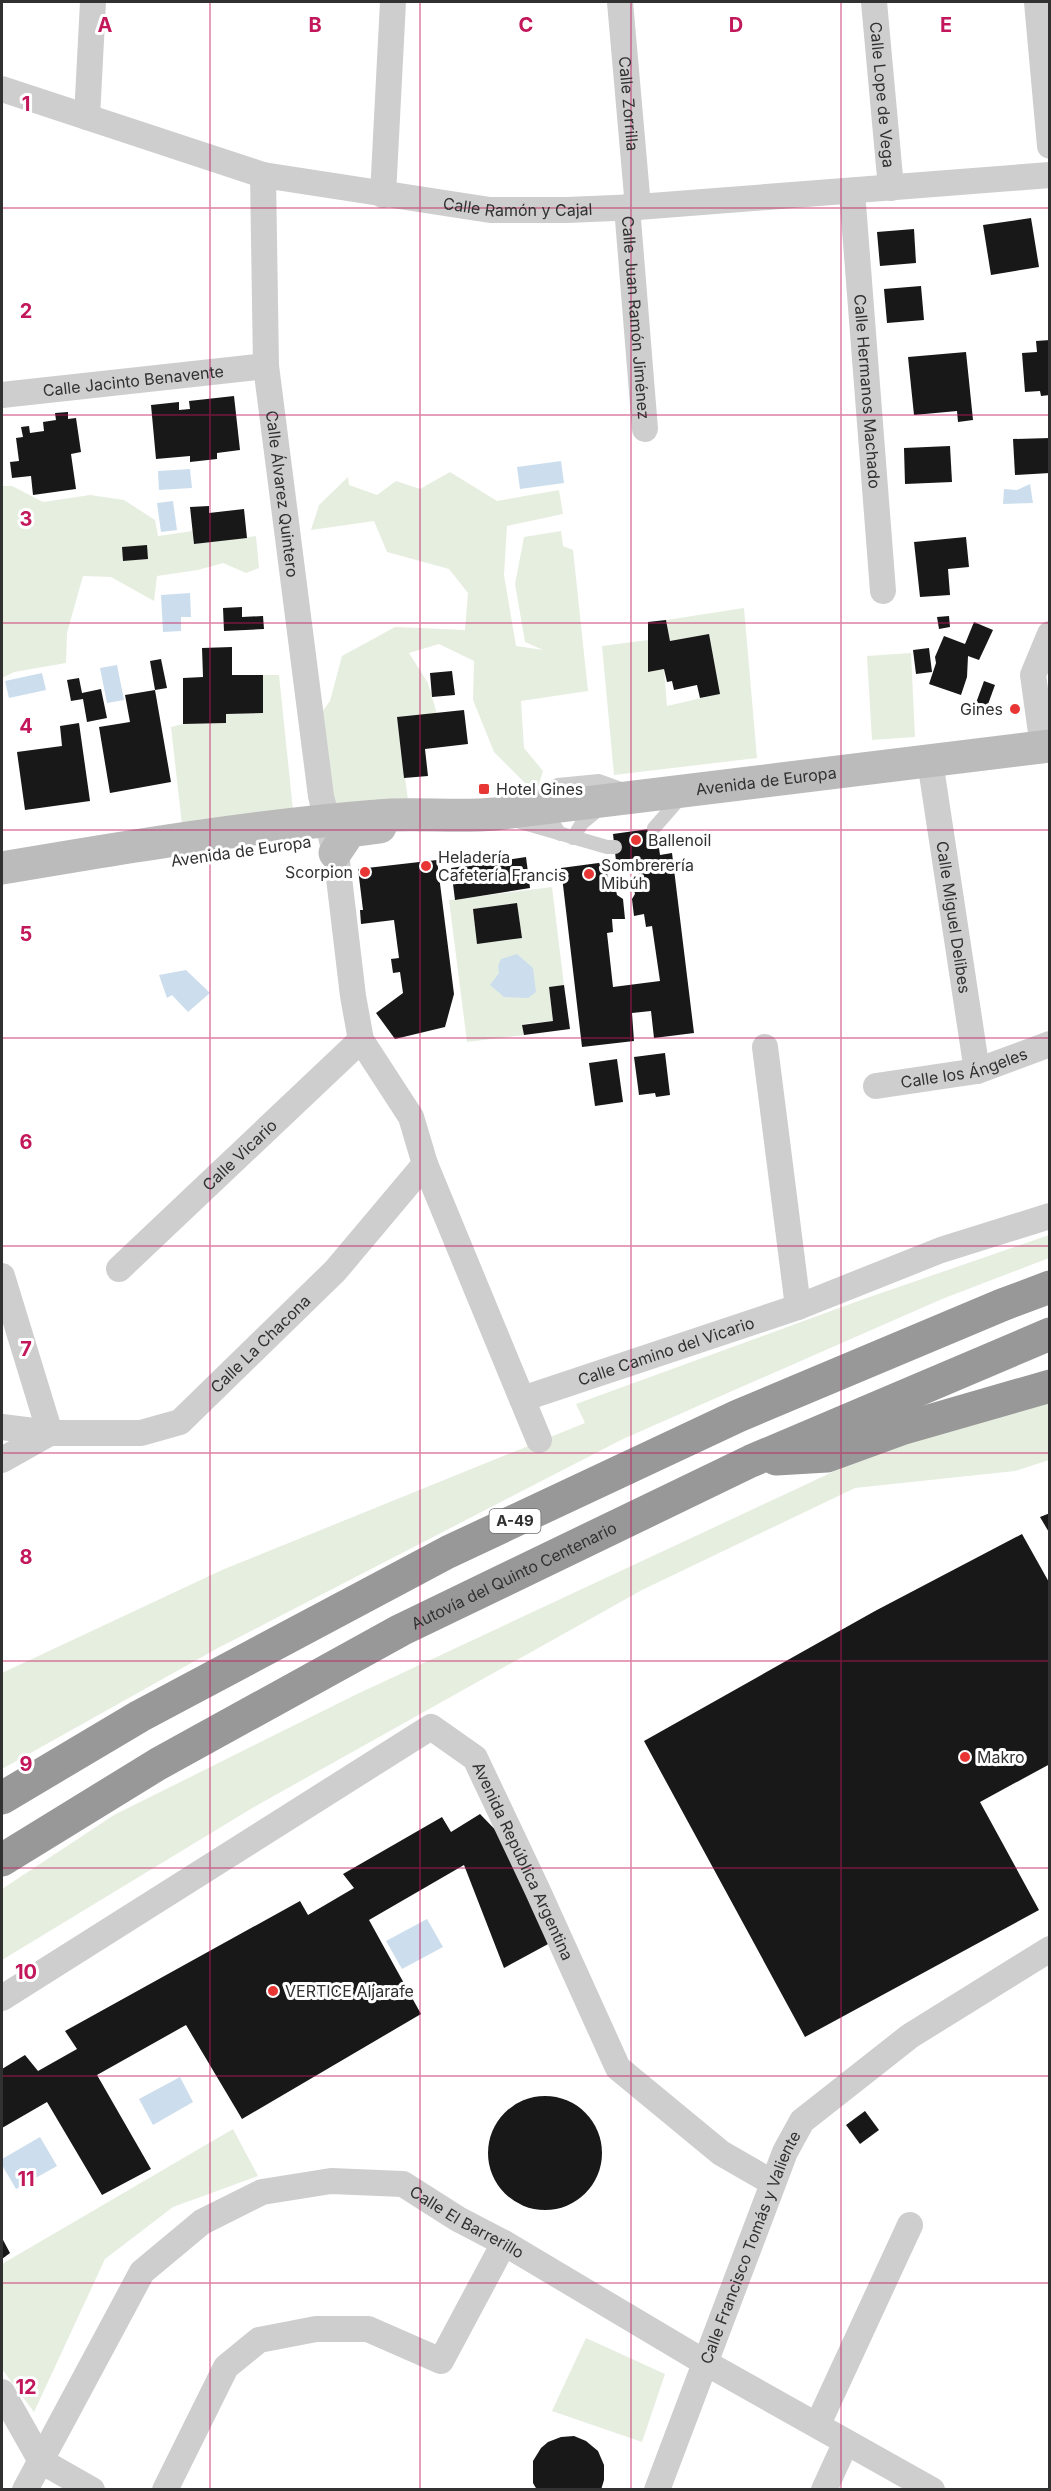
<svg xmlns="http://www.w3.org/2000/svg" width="1051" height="2491" font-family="Inter,sans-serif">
<rect width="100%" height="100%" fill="#fff"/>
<g fill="#e6eee0">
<path d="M 450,472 L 497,501 L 559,490 L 563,514 L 507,526 L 504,575 L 516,646 L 543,650 L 525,642 L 515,584 L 524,537 L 561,531 L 563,546 L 573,550 L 588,691 L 521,701 L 524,748 L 543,771 L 536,794 L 494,752 L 473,700 L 474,661 L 439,644 L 409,653 L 428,683 L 437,714 L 397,718 L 408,800 L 336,807 L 306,734 L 330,701 L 342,656 L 395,627 L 465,630 L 468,593 L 449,569 L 387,552 L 374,521 L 311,530 L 319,505 L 348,477 L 349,485 L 377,495 L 396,481 L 420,489 Z"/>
<path d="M 2,486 L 12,486 L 43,502 L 90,495 L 124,500 L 155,520 L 158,536 L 193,531 L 194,544 L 256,536 L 259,568 L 246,573 L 223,563 L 198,570 L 157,576 L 154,601 L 111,577 L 83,576 L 67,633 L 66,663 L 14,672 L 2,678 Z"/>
<path d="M 744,608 L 757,758 L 614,775 L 602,646 L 648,640 L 648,672 L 664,669 L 667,706 L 719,694 L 670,641 L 666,620 Z"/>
<path d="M 911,653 L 915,737 L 872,740 L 867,656 Z"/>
<path d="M 263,675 L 279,675 L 293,810 L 182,825 L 171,727 L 183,724 L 226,723 L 226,714 L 263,713 Z"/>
<path d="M 552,887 L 564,985 L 549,987 L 553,1021 L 523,1024 L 524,1035 L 467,1042 L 449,900 Z"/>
<path d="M 1049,1235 L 1049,1258 L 942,1299 L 623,1439 L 218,1648 L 2,1769 L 2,1673 L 222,1570 L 585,1423 L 576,1404 L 861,1300 Z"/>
<path d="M 1049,1371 L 1049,1460 L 1015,1471 L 855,1488 L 642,1590 L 254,1807 L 2,1960 L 2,1889 L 114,1815 L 355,1695 Z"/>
<path d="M 233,2129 L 258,2176 L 173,2207 L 105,2259 L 34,2412 L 2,2369 L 2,2264 Z"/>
<path d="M 586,2338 L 665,2374 L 642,2442 L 552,2411 Z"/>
</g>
<g fill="#ccdeed">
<path d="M 561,461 L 564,483 L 520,489 L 517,467 Z"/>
<path d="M 190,469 L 192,488 L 159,490 L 158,471 Z"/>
<path d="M 1030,484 L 1033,503 L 1003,504 L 1004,489 L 1017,490 Z"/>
<path d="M 173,501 L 177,530 L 161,532 L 157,503 Z"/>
<path d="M 190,593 L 191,617 L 181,617 L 181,631 L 163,632 L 161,595 Z"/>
<path d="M 117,665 L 124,700 L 107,703 L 100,668 Z"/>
<path d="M 42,673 L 46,690 L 9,698 L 5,681 Z"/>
<path d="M 517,954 L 533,968 L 536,992 L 528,998 L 504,997 L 490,985 L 499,973 L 498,966 L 501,959 Z"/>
<path d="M 186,970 L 210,993 L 188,1012 L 172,995 L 167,998 L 159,975 Z"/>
<path d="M 427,1919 L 443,1947 L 402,1969 L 386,1941 Z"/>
<path d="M 180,2077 L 193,2102 L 153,2125 L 139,2099 Z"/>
<path d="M 40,2137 L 57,2166 L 16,2189 L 2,2165 L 2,2159 Z"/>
</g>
<g fill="#181818">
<path d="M 1031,218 L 1039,267 L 991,275 L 983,225 Z"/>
<path d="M 914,229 L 916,263 L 880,266 L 877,232 Z"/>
<path d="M 921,286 L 924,320 L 887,323 L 884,289 Z"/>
<path d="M 1050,340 L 1050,395 L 1041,396 L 1040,391 L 1025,392 L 1022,353 L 1037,352 L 1036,341 Z"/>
<path d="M 966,352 L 973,420 L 958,422 L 957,411 L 914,415 L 908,357 Z"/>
<path d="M 234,396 L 240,450 L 217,453 L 217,459 L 190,462 L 190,456 L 156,459 L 151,405 L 179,402 L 179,410 L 190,409 L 189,401 Z"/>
<path d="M 68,412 L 68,419 L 76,418 L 81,452 L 71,454 L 76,489 L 33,495 L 31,476 L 12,478 L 10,462 L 19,461 L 16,438 L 23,437 L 21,427 L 29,426 L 30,433 L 44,431 L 43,422 L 56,420 L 55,413 Z"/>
<path d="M 1050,438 L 1050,473 L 1015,475 L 1013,439 Z"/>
<path d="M 950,446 L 952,482 L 905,484 L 904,448 Z"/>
<path d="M 209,506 L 209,513 L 244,509 L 247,538 L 194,544 L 190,507 Z"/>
<path d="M 966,537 L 969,567 L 948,569 L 950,595 L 920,597 L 914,542 Z"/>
<path d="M 147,545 L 148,559 L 123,561 L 122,547 Z"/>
<path d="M 242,607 L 242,617 L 263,616 L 264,629 L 224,631 L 223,608 Z"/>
<path d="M 949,616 L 950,627 L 939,629 L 937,617 Z"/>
<path d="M 666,620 L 670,641 L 709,634 L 720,694 L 700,698 L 697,685 L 674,690 L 672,681 L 667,682 L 664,669 L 648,672 L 648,622 Z"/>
<path d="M 974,622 L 993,630 L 979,660 L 968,656 L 967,677 L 961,695 L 929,684 L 936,663 L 935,657 L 944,636 L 965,644 Z"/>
<path d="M 232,647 L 232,675 L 263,675 L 263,713 L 226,714 L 226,723 L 183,724 L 183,678 L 203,677 L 202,648 Z"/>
<path d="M 929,648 L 932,672 L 916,674 L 913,650 Z"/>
<path d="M 161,659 L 167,688 L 155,690 L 150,661 Z"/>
<path d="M 452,671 L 455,695 L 432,697 L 430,673 Z"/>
<path d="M 79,678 L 82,693 L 101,689 L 107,718 L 87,722 L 83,699 L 71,701 L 67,680 Z"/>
<path d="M 984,681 L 995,685 L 987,707 L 976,703 Z"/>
<path d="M 155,690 L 171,782 L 110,793 L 99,727 L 130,722 L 125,695 Z"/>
<path d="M 464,710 L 468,744 L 425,749 L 428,776 L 404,778 L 397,717 Z"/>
<path d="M 79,723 L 90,801 L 25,810 L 17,752 L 62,746 L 60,726 Z"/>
<path d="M 656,828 L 660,855 L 672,853 L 694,1033 L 654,1038 L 651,1011 L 632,1013 L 634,1041 L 582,1047 L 561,868 L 606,862 L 608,882 L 615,886 L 617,895 L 623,899 L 625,919 L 612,919 L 613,932 L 607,933 L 613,987 L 660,981 L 652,926 L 646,927 L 644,914 L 634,916 L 632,899 L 635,894 L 633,886 L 639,878 L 637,858 L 616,861 L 613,834 Z"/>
<path d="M 526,857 L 530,888 L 455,900 L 451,868 Z"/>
<path d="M 437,860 L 454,994 L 445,1027 L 395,1039 L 376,1013 L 403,993 L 400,972 L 393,973 L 391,959 L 399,958 L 394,920 L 361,924 L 360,910 L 363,910 L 358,869 Z"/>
<path d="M 517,903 L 522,938 L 477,944 L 473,909 Z"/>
<path d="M 564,985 L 570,1029 L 524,1035 L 522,1025 L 553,1021 L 549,987 Z"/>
<path d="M 665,1053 L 670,1095 L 656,1097 L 655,1093 L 639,1095 L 634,1057 Z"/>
<path d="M 617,1059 L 623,1102 L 595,1106 L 589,1063 Z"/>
<path d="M 1050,1513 L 1050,1534 L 1040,1517 Z"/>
<path d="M 1022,1534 L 1050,1584 L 1050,1764 L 980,1802 L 1039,1910 L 805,2037 L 644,1741 L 875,1611 Z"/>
<path d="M 480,1814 L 509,1844 L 550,1943 L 504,1968 L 464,1865 L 369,1920 L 421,2014 L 242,2119 L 186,2025 L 97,2075 L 151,2169 L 102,2195 L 47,2102 L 2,2128 L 2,2069 L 25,2055 L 38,2071 L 77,2049 L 65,2031 L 300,1901 L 308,1915 L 354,1888 L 343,1874 L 442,1817 L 451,1832 Z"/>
<circle cx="545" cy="2153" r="57"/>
<path d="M 865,2111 L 879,2130 L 860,2144 L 846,2125 Z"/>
<path d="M 2,2238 L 10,2253 L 2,2259 Z"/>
<path d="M 574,2436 L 586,2441 L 598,2451 L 604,2465 L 604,2480 L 601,2490 L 537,2490 L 533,2483 L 533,2461 L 541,2448 L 548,2442 L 561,2437 Z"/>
</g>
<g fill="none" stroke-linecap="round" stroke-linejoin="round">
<g stroke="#cecece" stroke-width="14">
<path d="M 517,821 L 607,847 L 615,847"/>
<path d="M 654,828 L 682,796"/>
<path d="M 560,834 L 543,808 L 542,795 L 558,785 L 599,781 L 624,790"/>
<path d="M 573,838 L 582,823 L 599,809"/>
</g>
<g stroke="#cecece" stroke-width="26">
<path id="s1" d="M 620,2 L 638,207"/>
<path id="s2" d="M 874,2 L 891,188"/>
<path d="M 1037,2 L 1050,146"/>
<path id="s3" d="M 2,89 L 263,175 L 490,210 L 567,210 L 638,207 L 1050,175"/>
<path d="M 87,117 L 93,2"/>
<path id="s4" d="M 263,175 L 266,366 L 321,796 L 337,861 L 353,996 L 361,1040 L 411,1117 L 425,1164 L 522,1399 L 798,1307 L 941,1250 L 1050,1216"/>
<path id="s5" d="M 852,191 L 883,591"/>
<path d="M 383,195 L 393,2"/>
<path id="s6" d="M 627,207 L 645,429"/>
<path id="s7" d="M 2,395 L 266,366"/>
<path d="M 1043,747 L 1033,675 L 1050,634"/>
<path id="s8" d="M 930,761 L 977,1071"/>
<path d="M 765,1047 L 798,1307"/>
<path id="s9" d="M 876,1086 L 977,1071 L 1050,1044"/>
<path id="s10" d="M 119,1269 L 361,1040"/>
<path d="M 2,1276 L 50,1433"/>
<path d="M 522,1399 L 539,1440"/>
<path id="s11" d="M 2,1427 L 50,1433 L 141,1433 L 180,1422 L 335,1271 L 425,1164"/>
<path d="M 2,1460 L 50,1433"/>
<path id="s12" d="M 2,1998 L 431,1727 L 475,1758 L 537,1889 L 618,2068 L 721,2153 L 773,2183"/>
<path d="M 2,2392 L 41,2461"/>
<path d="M 818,2424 L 910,2225"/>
<path d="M 41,2461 L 92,2490"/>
<path id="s13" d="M 25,2490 L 142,2272 L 202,2222 L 262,2192 L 331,2181 L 403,2184 L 458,2219 L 504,2243 L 704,2362 L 932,2490"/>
<path d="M 165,2490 L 226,2367 L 259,2340 L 316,2329 L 368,2329 L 441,2361 L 504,2243"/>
<path id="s14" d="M 657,2490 L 785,2152 L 802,2121 L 910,2036 L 1050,1949"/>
<path d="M 824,2490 L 846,2442"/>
</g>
<g stroke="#bbb" stroke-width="33">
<path d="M 335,853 L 350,831 L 380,827"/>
<path id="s15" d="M 2,868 C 126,847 251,826 377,816 C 416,812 456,818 495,814 L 1050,746"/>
</g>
<g stroke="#989898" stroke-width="33">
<path d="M 776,1459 L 827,1456 L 901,1429 L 1050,1386"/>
<path d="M 2,1798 L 140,1716 L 448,1552 L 738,1416 L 1002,1305 L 1050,1287"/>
<path id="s16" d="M 2,1860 L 158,1764 L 401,1630 L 751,1461 L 1050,1334"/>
</g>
</g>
<path fill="none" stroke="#c2185b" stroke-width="1.5" stroke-opacity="0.55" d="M 210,2 L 210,2490M 420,2 L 420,2490M 631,2 L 631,2490M 841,2 L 841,2490M 2,208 L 1050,208M 2,415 L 1050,415M 2,623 L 1050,623M 2,830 L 1050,830M 2,1038 L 1050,1038M 2,1246 L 1050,1246M 2,1453 L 1050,1453M 2,1661 L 1050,1661M 2,1868 L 1050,1868M 2,2076 L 1050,2076M 2,2283 L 1050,2283"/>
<g fill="#e83634" stroke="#fff" stroke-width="2">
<circle cx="1015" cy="709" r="6"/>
<rect x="478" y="783" width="12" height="12" rx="3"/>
<circle cx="636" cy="840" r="6"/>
<circle cx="426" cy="866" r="6"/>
<circle cx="365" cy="872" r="6"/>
<circle cx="589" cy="874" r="6"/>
<circle cx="965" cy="1757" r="6"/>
<circle cx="273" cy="1991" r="6"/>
</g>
<g text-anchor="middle" stroke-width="6" stroke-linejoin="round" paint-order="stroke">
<rect fill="#fff" stroke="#6f6f6f" stroke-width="1.5" x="489.5" y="1509" width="51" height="24" rx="4.5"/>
<g font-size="15" font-weight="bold" fill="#313131">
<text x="515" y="1526">A-49</text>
</g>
<g font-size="16" fill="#313131" stroke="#fff">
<text dy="6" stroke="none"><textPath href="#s2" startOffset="93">Calle Lope de Vega</textPath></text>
<text dy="6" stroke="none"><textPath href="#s1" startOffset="102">Calle Zorrilla</textPath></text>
<text dy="6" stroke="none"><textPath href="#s3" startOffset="532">Calle Ramón y Cajal</textPath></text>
<text dy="6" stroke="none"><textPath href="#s6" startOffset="111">Calle Juan Ramón Jiménez</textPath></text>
<text dy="6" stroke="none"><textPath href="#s7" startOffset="132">Calle Jacinto Benavente</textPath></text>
<text dy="6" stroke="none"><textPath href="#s5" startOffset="201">Calle Hermanos Machado</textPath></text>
<text dy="6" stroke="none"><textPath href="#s4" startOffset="320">Calle Álvarez Quintero</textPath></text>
<text dy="6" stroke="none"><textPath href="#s15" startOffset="770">Avenida de Europa</textPath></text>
<text transform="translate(241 851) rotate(-8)" y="6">Avenida de Europa</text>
<text dy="6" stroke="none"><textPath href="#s8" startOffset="158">Calle Miguel Delibes</textPath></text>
<text dy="6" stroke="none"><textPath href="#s9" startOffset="90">Calle los Ángeles</textPath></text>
<text dy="6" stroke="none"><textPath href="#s10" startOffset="166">Calle Vicario</textPath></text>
<text dy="6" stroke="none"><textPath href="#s11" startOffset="292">Calle La Chacona</textPath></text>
<text dy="6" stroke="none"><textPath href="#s4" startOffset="1419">Calle Camino del Vicario</textPath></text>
<text dy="6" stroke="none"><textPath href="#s16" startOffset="586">Autovía del Quinto Centenario</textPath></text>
<text dy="6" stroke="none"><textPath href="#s12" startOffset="675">Avenida República Argentina</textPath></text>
<text dy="6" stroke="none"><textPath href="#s13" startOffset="609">Calle El Barrerillo</textPath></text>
<text dy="6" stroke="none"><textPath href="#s14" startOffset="260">Calle Francisco Tomás y Valiente</textPath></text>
</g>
<g font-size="16" fill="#313131" stroke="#fff" text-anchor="start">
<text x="1003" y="715" text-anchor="end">Gines</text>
<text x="496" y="795">Hotel Gines</text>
<text x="648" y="846">Ballenoil</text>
<text x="438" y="863">Heladería<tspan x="438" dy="18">Cafetería Francis</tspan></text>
<text x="601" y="871">Sombrerería<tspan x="601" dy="18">Mibúh</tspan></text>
<text x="353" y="878" text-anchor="end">Scorpion</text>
<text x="977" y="1763">Makro</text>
<text x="285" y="1997">VERTICE Aljarafe</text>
</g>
</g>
<g font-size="20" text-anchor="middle" font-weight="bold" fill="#c2185b" stroke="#fff" stroke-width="6" stroke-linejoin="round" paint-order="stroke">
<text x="105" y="32">A</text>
<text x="315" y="32">B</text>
<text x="526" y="32">C</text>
<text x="736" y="32">D</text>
<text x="946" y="32">E</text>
<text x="26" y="111">1</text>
<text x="26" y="318">2</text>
<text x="26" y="526">3</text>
<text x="26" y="733">4</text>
<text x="26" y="941">5</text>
<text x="26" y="1149">6</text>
<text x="26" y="1356">7</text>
<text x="26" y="1564">8</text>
<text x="26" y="1771">9</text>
<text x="26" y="1979">10</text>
<text x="26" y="2186">11</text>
<text x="26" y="2394">12</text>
</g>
<rect width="1051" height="2491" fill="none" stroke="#313131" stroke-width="6"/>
</svg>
